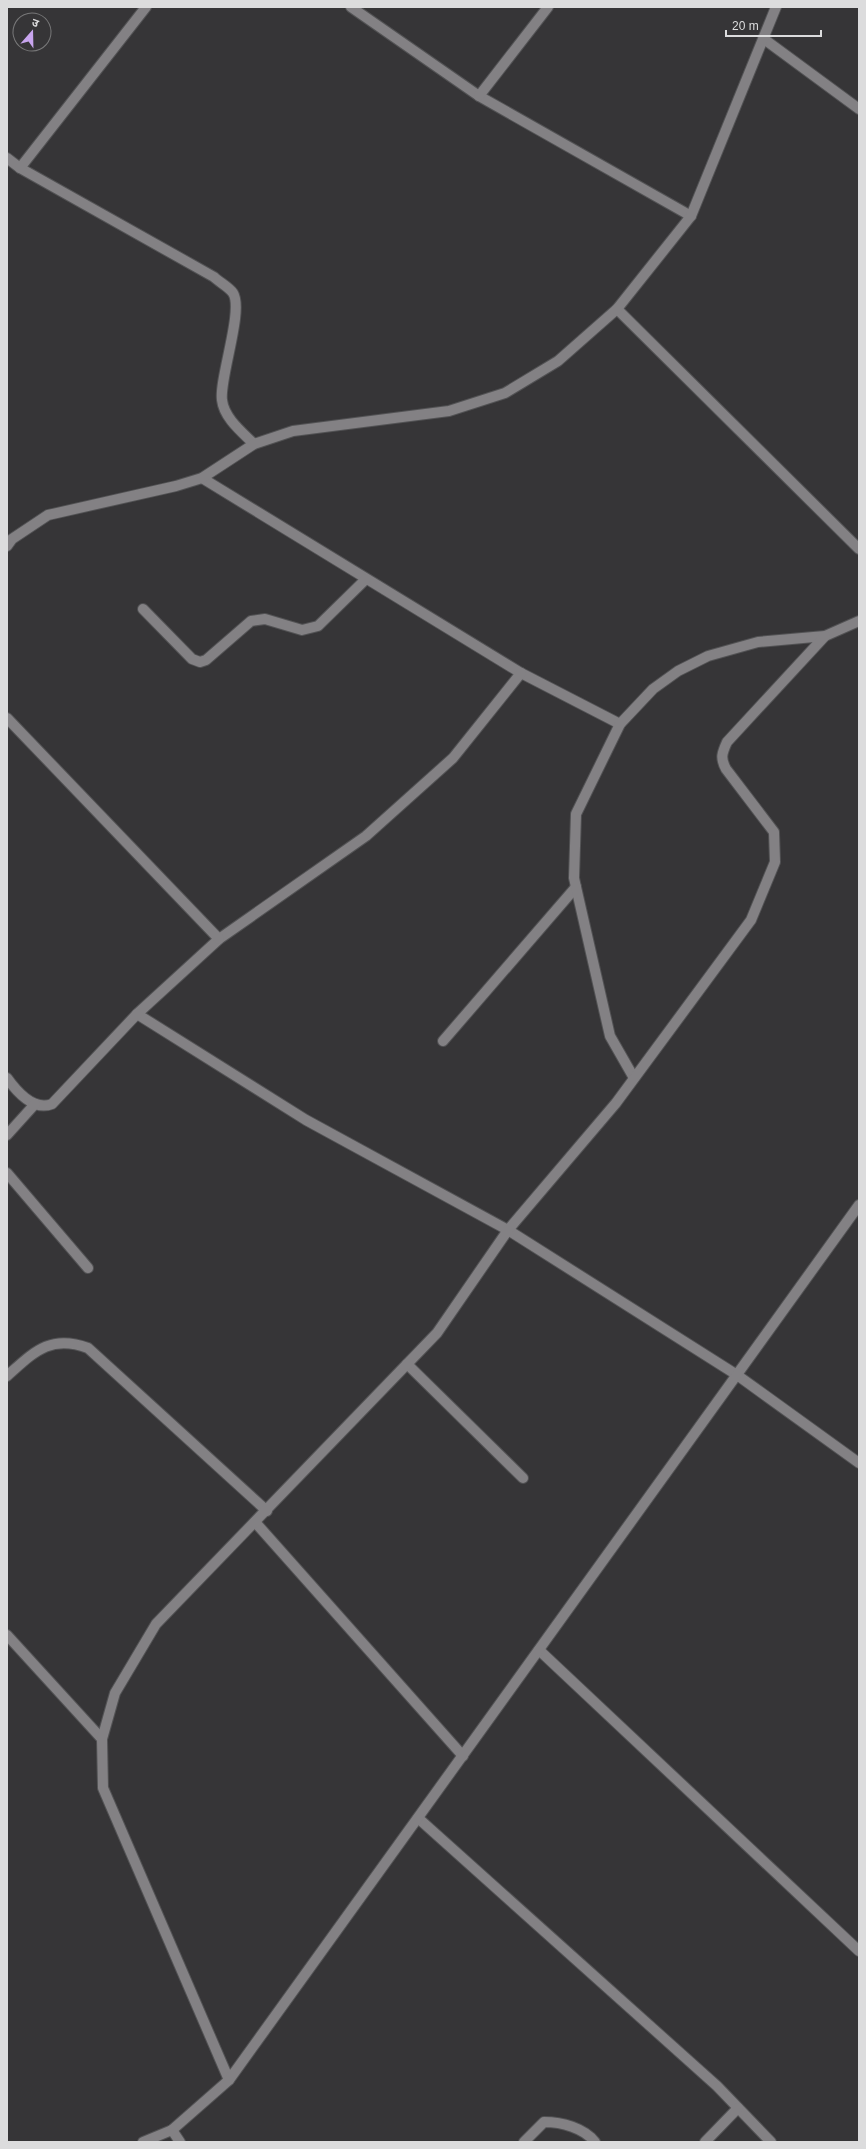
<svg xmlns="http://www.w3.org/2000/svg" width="866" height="2149" font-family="Helvetica,'Noto Sans Devanagari',sans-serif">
<rect width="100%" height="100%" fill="#363537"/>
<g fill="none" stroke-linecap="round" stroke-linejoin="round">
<g stroke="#525254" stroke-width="12">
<g id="minor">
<path d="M 351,7 L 479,96 L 691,216"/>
<path d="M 764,39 L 859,109"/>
<path d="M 479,96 L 548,7"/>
<path d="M 7,158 L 20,168 L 214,277 C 219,282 229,287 233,293 C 244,310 219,379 222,400 C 224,418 242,432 254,444"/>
<path d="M 20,168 L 146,7"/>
<path d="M 617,309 L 859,549"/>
<path d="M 202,478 L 521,673 L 620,724"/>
<path d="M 7,546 L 12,539 L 48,515 L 176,486 L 202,478 L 254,444 L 293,431 L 449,411 L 505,393 L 558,361 L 617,309 L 691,216 L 776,7"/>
<path d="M 143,609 L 192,659 L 200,662 L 206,660 L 251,621 L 265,619 L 302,630 L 318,626 L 366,579"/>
<path d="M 521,673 L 453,758 L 366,836 L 219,939 L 137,1014 L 306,1120 L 508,1230 L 737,1375 L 859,1463"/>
<path d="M 7,718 L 219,939"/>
<path d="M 443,1041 L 576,887"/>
<path d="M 7,1078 C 17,1092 34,1111 52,1104 L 137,1014"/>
<path d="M 634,1078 L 610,1036 L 576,887 L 574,878 L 576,814 L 620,724 L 653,689 L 678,671 L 708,656 L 758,642 L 825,636 L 859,621"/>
<path d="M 7,1135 L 35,1104"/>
<path d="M 7,1173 L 88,1268"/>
<path d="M 407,1364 L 523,1478"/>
<path d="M 7,1376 C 34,1352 50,1334 88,1348 L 267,1511"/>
<path d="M 255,1522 L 463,1756"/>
<path d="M 7,1635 L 102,1739"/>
<path d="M 539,1650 L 859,1951"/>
<path d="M 418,1818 L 717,2086 L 771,2142"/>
<path d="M 229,2080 L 103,1788 L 102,1739 L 115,1693 L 156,1624 L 437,1333 L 508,1230 L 616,1103 L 751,920 L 775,862 L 774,832 L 726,769 C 720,758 722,753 727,742 L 825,636"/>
<path d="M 172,2130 L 180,2142"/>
<path d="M 143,2142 L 172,2130 L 229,2080 L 859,1205"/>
<path d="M 524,2142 L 544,2122 C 562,2122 584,2128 595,2142"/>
<path d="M 705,2142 L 738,2108"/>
</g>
</g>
<use href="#minor" stroke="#838184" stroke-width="10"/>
</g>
<rect width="866" height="2149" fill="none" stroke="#dcdcdd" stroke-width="16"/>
<g transform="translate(32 32) rotate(20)"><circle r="19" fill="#363537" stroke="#787879"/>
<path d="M0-3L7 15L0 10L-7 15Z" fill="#c8a5ee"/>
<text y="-6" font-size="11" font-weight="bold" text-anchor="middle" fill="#dcdcdd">उ</text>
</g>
<path d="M726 30v6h95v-6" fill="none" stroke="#dcdcdd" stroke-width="2"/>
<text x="732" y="30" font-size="12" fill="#dcdcdd" stroke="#363537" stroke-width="3" paint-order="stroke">20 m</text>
</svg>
